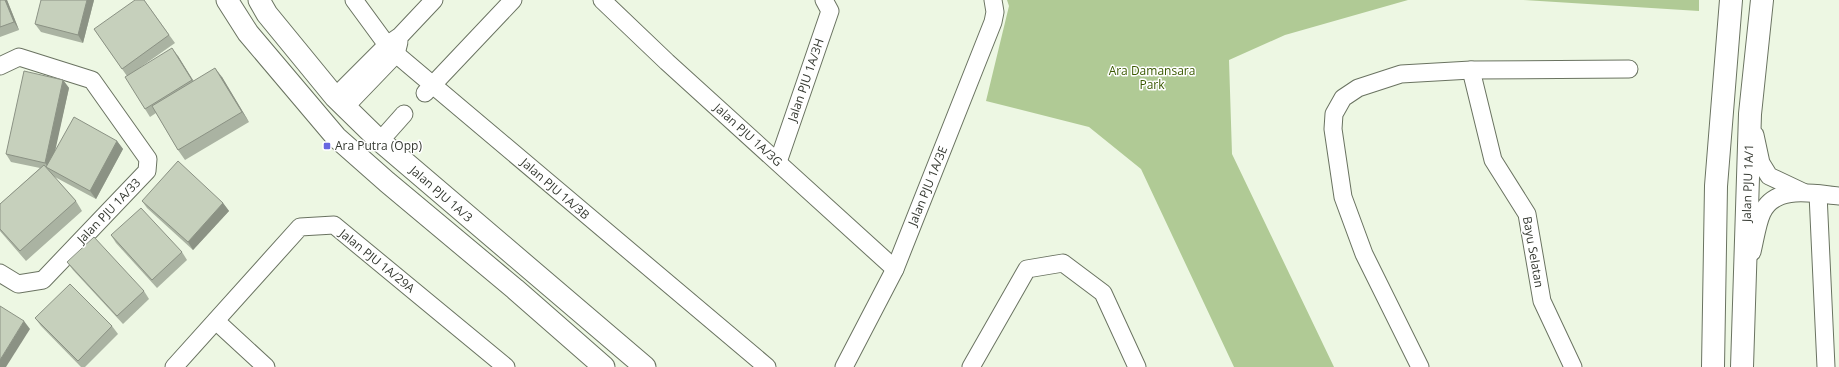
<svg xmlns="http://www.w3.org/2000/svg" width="1839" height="367" font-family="'Open Sans',sans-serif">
<rect width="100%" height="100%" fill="#edf7e3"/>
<g fill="#b0ca95">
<path d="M 1007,0 L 1408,0 L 1285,35 L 1229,60 L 1232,154 L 1334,367 L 1234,367 L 1141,169 L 1089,127 L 986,101 L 1009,6 Z"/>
<path d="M 1524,0 L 1699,0 L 1699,11 Z"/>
</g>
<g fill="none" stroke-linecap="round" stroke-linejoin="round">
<g stroke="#6a7361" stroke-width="19">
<g id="minor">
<path d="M 354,0 L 387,45 L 396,54 L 767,367"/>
<path d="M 602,0 L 667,62 L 895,269"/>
<path d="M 0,66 L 19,57 L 92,80 L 148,159 L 147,171 L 43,280 L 18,284 L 0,273"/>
<path d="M 1471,70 L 1493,160 L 1527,214 L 1542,301 L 1573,367"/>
<path d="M 425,93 L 513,0"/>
<path d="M 335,97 L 387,45 L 400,36 L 434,0"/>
<path d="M 345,107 L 396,54 L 399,42"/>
<path d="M 1755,135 L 1761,163 L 1769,176 L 1803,192"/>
<path d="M 380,141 L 404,114"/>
<path d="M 778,162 L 830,11 L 824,0"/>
<path d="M 1818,194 L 1826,367"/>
<path d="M 1752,252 C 1755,240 1757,224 1762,213 C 1775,184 1815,194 1839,196"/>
<path d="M 216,321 L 266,367"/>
<path d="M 174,367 L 300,227 L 334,225 L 506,367"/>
<path d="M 844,367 L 895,269 L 993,22 L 995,12 L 993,0"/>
<path d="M 971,367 L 1027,269 L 1063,263 L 1103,293 L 1137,367"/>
<path d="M 1420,367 L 1364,254 L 1343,197 L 1333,129 L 1334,114 L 1343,98 L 1358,88 L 1401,74 L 1471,70 L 1629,69"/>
</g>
</g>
<g stroke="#6a7361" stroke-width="23">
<g id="tertiary">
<path d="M 227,0 L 248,33 L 336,137 L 387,182 L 515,289 L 604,367"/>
<path d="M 259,0 L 267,14 L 335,97 L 380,141 L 645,367"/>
</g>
</g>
<g stroke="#6a7361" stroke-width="24">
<g id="secondary">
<path d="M 1713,367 L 1716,186 L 1731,0"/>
<path d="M 1742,367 L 1750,114 L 1762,0"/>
</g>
</g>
<use href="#minor" stroke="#fff" stroke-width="17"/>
<use href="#tertiary" stroke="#fff" stroke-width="21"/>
<use href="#secondary" stroke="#fff" stroke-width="22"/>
</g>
<g fill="#aab3a2">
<path d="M 0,0 L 7,0 L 19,30 L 0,37 Z"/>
<path d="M 94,0 L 83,43 L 41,32 L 35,24 Z"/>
<path d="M 144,0 L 175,43 L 138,69 L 178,56 L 193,81 L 222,77 L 249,122 L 185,160 L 178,150 L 156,113 L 150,117 L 145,109 L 127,76 L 94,29 Z"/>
<path d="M 63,80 L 69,88 L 54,153 L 117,141 L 123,149 L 96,199 L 53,176 L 76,201 L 82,211 L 26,261 L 0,231 L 0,204 L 40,168 L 11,162 L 6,154 Z"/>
<path d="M 142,201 L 223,203 L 229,211 L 193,250 L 147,208 Z"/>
<path d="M 111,235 L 182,252 L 187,260 L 157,288 L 116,243 Z"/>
<path d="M 67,262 L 144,291 L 149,299 L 123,324 L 73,270 Z"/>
<path d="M 35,318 L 112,326 L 118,334 L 85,367 L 81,367 L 41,326 Z"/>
</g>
<g fill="#8b9284">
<path d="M 5,0 L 7,0 L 19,30 L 14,22 Z"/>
<path d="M 87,0 L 94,0 L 83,43 L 78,35 Z"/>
<path d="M 172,48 L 178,56 L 198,88 L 192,80 Z"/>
<path d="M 215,68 L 222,77 L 249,122 L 242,112 Z"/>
<path d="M 63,80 L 69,88 L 51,170 L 45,163 Z"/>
<path d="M 117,141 L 123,149 L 96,199 L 90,191 Z"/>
<path d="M 223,203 L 229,211 L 193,250 L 188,242 Z"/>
<path d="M 24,321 L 30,329 L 6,367 L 0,367 L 0,360 Z"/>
</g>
<g fill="#c6d0bc" stroke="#8b9284">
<path d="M 0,0 L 5,0 L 14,22 L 0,27 Z"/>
<path d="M 41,0 L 87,0 L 78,35 L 35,24 Z"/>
<path d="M 135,0 L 144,0 L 169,35 L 122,69 L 94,29 Z"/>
<path d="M 172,48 L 192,80 L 145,109 L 125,77 Z"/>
<path d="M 215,68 L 242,112 L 178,150 L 152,106 Z"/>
<path d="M 24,71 L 63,80 L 45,163 L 6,154 Z"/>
<path d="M 74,117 L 117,141 L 90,191 L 46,167 Z"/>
<path d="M 178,161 L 223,203 L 188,242 L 142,201 Z"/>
<path d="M 44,165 L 76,201 L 20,251 L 0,229 L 0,204 Z"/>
<path d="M 141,208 L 182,252 L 152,280 L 111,235 Z"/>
<path d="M 94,237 L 144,291 L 117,316 L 67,262 Z"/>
<path d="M 70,284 L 112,326 L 78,361 L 35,318 Z"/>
<path d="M 0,306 L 24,321 L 0,360 Z"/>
</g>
<rect fill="#6867e0" stroke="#fff" stroke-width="1.5" x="323" y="142" width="8" height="8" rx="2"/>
<g text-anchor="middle" stroke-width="3" stroke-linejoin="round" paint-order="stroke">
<g font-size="12" fill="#3a5900" stroke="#fff">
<text x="1152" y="75">Ara Damansara<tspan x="1152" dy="14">Park</tspan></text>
</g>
<g font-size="12" fill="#343830" stroke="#fff">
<text transform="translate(806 80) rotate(-71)" y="4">Jalan PJU 1A/3H</text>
<text transform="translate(748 135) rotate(42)" y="4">Jalan PJU 1A/3G</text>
<text transform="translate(1748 183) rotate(-88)" y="4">Jalan PJU 1A/1</text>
<text transform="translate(928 186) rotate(-68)" y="4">Jalan PJU 1A/3E</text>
<text transform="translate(555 189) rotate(41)" y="4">Jalan PJU 1A/3B</text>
<text transform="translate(441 194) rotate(41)" y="4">Jalan PJU 1A/3</text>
<text transform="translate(109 211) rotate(-46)" y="4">Jalan PJU 1A/33</text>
<text transform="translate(1533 252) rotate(80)" y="4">Bayu Selatan</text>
<text transform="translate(377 261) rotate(39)" y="4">Jalan PJU 1A/29A</text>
</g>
<g font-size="12" fill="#343830" stroke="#fff" text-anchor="start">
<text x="335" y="150">Ara Putra (Opp)</text>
</g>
</g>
</svg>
